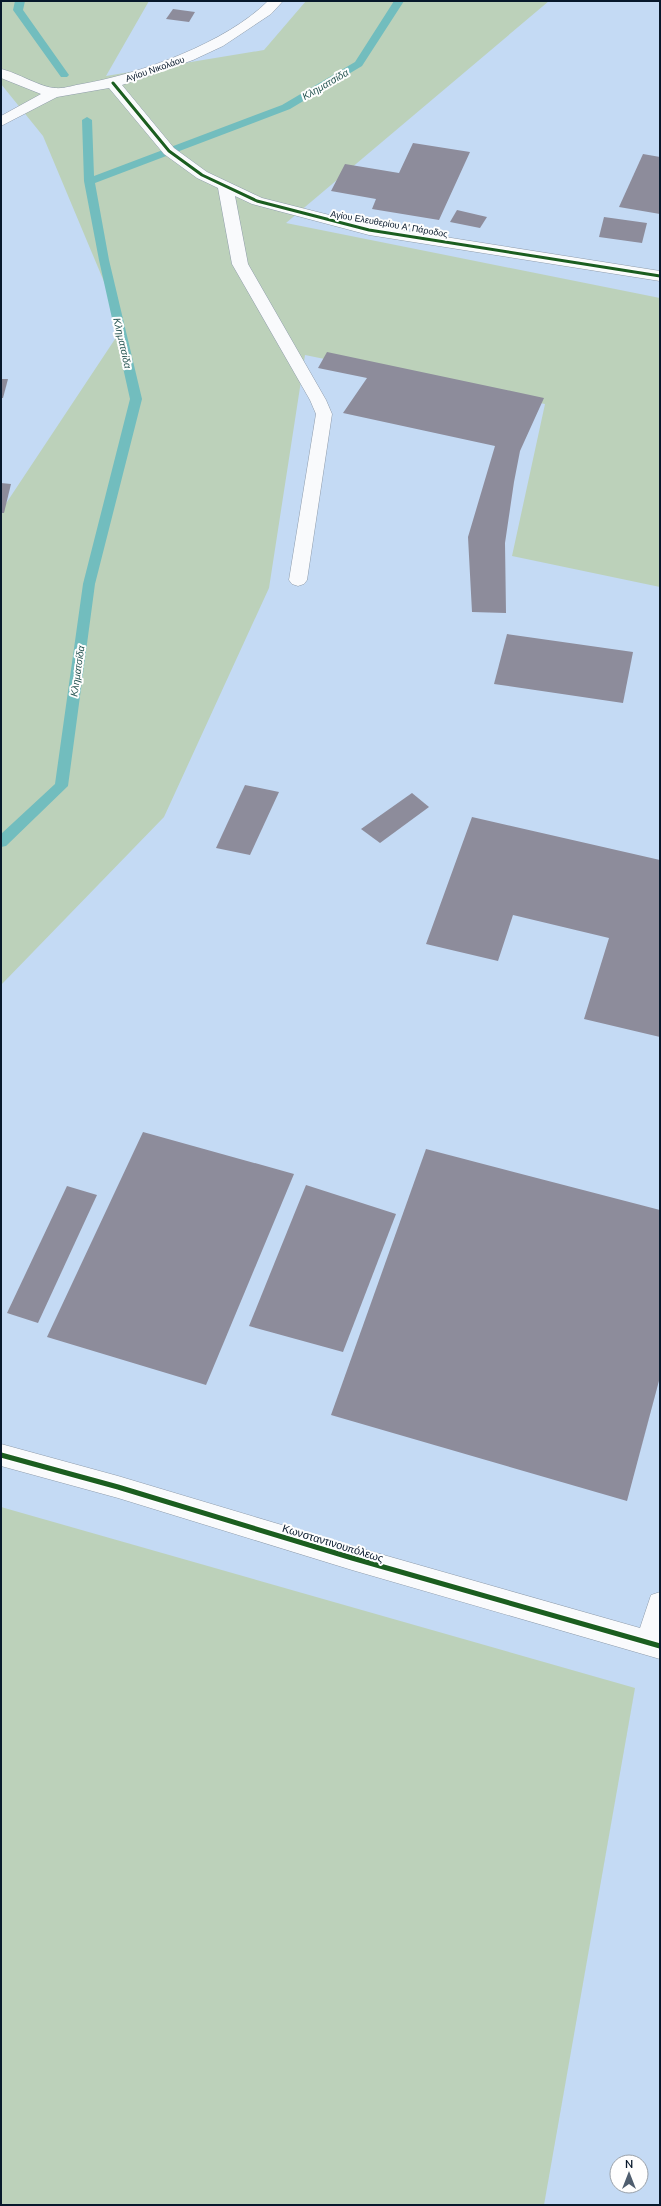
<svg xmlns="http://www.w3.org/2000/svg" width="661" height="2206" font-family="'Nunito Sans',sans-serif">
<rect width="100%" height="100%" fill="#d5e0ec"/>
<path fill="#c4daf4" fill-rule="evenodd" d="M 1,1 L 660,1 L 660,2205 L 1,2205 ZM 617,2162 L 641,2162 L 641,2186 L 617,2186 Z"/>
<g fill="#bcd1ba">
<path d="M 1,1 L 149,1 L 106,76 L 264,50 L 306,1 L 549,1 L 286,223 L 660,298 L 660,587 L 512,556 L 545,404 L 305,355 L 269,588 L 164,817 L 1,985 L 1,511 L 123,327 L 43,136 L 1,84 Z"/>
<path d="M 1,1507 L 635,1688 L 544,2205 L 1,2205 Z"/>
</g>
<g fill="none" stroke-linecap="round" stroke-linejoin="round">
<g fill="#72bdbe" fill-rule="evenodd">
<path d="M 15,1 L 25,1 L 23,10 L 69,75 L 67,77 L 61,77 L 13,10 Z"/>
<path d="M 394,1 L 404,1 L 362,66 L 290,109 L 95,183 L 109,260 L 142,399 L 95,584 L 68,786 L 6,846 L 1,847 L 1,834 L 55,784 L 83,584 L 130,399 L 99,260 L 84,181 L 82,120 L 87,117 L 92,120 L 94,176 L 282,105 L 355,62 Z"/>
</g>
</g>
<g fill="#8d8c9b">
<path d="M 173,9 L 195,12 L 189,22 L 166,19 Z"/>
<path d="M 413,143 L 470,152 L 439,220 L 372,209 L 376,199 L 331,191 L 345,164 L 399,173 Z"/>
<path d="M 643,154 L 660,157 L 660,214 L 619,207 Z"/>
<path d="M 457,210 L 487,217 L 480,228 L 450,222 Z"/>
<path d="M 604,217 L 647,223 L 642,243 L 599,237 Z"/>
<path d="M 327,352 L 544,398 L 520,451 L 514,482 L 505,543 L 506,613 L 472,612 L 468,537 L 495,446 L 343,413 L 367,378 L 318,368 Z"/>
<path d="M 1,379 L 8,379 L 3,398 L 1,398 Z"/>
<path d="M 1,483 L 11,484 L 4,513 L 1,513 Z"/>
<path d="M 507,634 L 633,652 L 623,703 L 494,684 Z"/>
<path d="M 245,785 L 279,792 L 250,855 L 216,848 Z"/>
<path d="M 412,793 L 429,807 L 380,843 L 361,829 Z"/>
<path d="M 472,817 L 660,860 L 660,1037 L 584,1019 L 609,938 L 513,915 L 498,961 L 426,944 Z"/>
<path d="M 143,1132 L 294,1174 L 206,1385 L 47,1337 Z"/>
<path d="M 426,1149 L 660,1210 L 660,1377 L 627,1501 L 331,1415 Z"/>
<path d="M 306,1185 L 396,1214 L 343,1352 L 249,1326 Z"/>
<path d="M 67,1186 L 97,1195 L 38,1323 L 7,1313 Z"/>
</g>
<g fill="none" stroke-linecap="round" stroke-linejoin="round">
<g stroke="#8f9cab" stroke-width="1">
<g id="minor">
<path d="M 268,1 L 283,1 L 271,14 L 223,46 L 193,60 L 122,85 L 174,148 L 207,172 L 262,198 L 369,225 L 660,271 L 660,281 L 369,235 L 252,204 L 235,196 L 248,264 L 326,400 L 332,414 L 307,580 L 304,584 L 298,586 L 292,584 L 289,580 L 316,414 L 310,400 L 232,264 L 218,188 L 197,178 L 164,154 L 109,88 L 57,97 L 1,126 L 1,116 L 41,94 L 1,78 L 1,69 C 16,72 42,88 55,88 C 64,89 74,85 82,84 C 140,74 226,43 268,1 Z"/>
<path d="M 1,1444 L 118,1476 L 352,1546 L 640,1628 L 651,1595 L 660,1592 L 660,1659 L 352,1570 L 118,1498 L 1,1466 Z"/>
</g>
</g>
<use href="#minor" fill="#f9fafc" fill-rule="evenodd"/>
<g stroke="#fefefe" stroke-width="5">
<path id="cycleway-far1" d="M 113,83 L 169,151 L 202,175 L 257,201 L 369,230 L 660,276"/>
</g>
<g stroke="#fefefe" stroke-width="8">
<path id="cycleway" d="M 1,1455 L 118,1487 L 352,1558 L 660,1646"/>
</g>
<use href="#cycleway-far1" stroke="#1b5e20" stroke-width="3"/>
<use href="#cycleway" stroke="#1b5e20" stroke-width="5"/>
</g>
<g text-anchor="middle" stroke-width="4" stroke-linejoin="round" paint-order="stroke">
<g font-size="9" fill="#07182b" stroke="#fefefe">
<text transform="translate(155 69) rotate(-19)" y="3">Αγίου Νικολάου</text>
<text transform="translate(389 224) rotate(10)" y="3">Αγίου Ελευθερίου Α' Πάροδος</text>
</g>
<g font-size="10" font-style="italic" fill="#295654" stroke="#fefefe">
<text transform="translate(325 84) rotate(-30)" y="4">Κληματσίδα</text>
<text transform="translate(123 343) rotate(77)" y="4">Κληματσίδα</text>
<text transform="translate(77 671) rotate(-82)" y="4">Κληματσίδα</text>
</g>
<g font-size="11" fill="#07182b" stroke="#fefefe">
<text transform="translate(333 1543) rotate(17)" y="4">Κωνσταντινουπόλεως</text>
</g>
</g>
<rect width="661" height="2206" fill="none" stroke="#07182b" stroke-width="4"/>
<g transform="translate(629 2174)"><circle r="19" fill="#fefefe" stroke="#9ba2aa"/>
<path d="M0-3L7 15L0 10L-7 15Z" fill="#4f5e6f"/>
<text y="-6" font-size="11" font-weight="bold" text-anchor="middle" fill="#07182b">N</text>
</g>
</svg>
